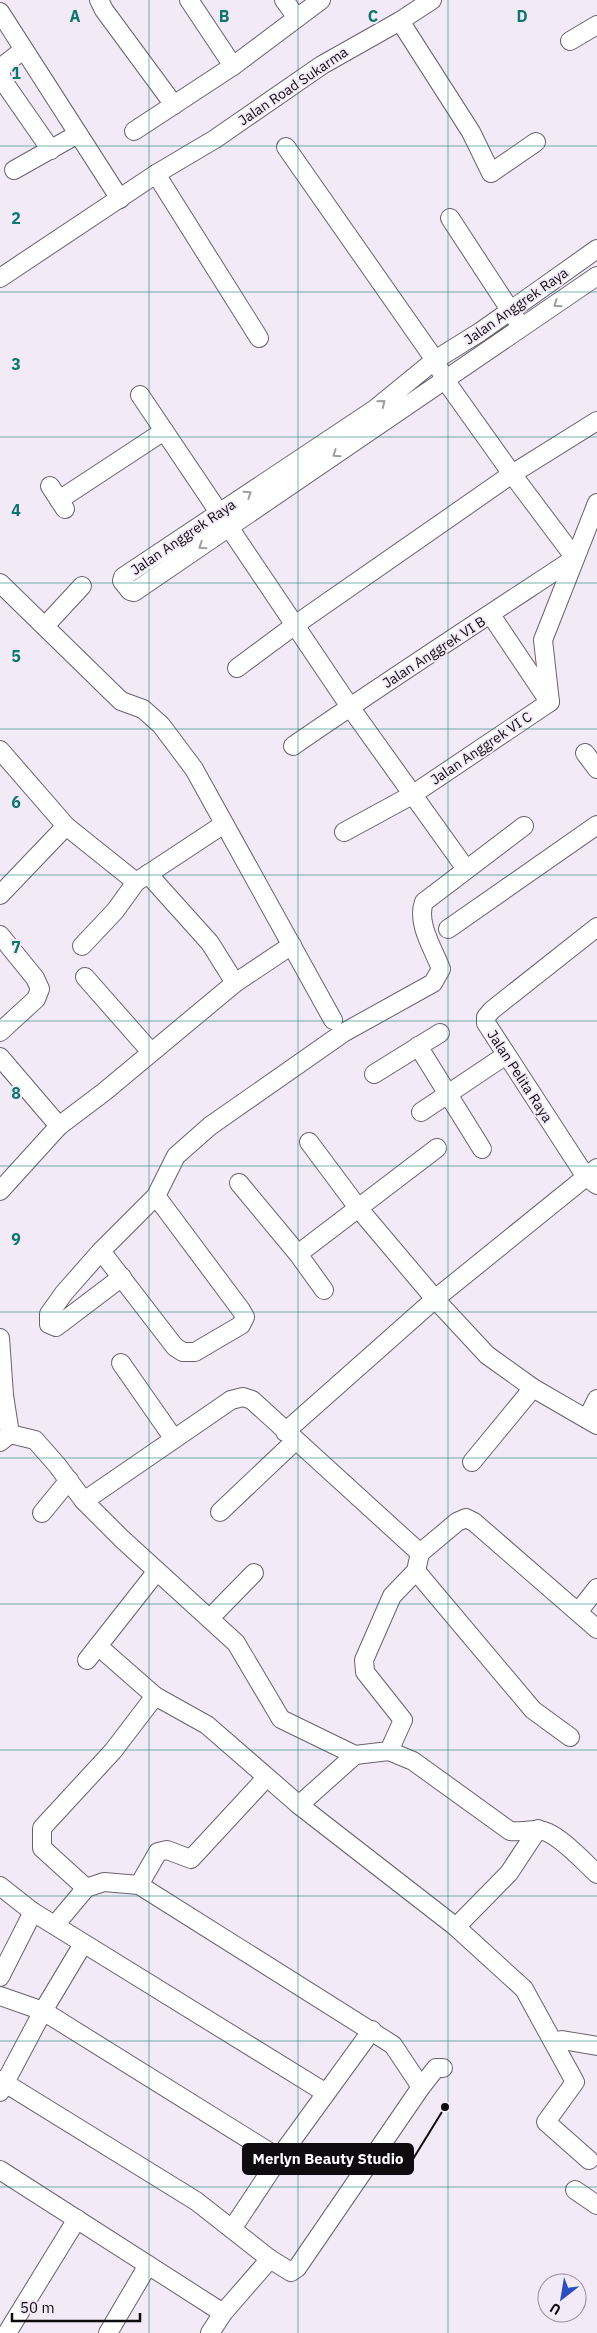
<svg xmlns="http://www.w3.org/2000/svg" width="597" height="2333" font-family="'IBM Plex Sans',sans-serif">
<rect width="100%" height="100%" fill="#f3eaf7"/>
<g fill="none" stroke-linecap="round" stroke-linejoin="round">
<g stroke="#69616d" stroke-width="20">
<g id="minor">
<path d="M 99,0 L 104,10 L 174,105"/>
<path d="M 189,0 L 233,66"/>
<path d="M 284,0 L 297,18"/>
<path d="M 0,12 L 120,199"/>
<path d="M 400,21 L 471,132 L 491,173 L 536,142"/>
<path d="M 570,41 L 597,25"/>
<path d="M 23,50 L 4,65 L 0,72 L 3,81 L 51,150"/>
<path d="M 134,131 L 233,66 L 321,0"/>
<path d="M 286,147 L 435,360 L 445,380 L 512,474 L 575,558 C 481,620 386,682 293,746"/>
<path d="M 14,170 L 78,134"/>
<path d="M 156,174 L 259,338"/>
<path d="M 450,218 L 516,319"/>
<path d="M 597,249 L 480,332 L 435,360 L 375,409 L 123,577 L 122,581 L 130,591 L 134,592 L 597,276"/>
<path d="M 0,278 L 156,174 L 215,139 L 322,65 L 400,21 L 432,0"/>
<path d="M 140,395 L 350,707 L 466,869"/>
<path d="M 50,486 L 65,509"/>
<path d="M 59,500 L 164,431"/>
<path d="M 0,583 L 121,701 L 143,709 L 161,725 L 194,769 L 333,1020"/>
<path d="M 491,615 L 548,700"/>
<path d="M 45,626 L 82,586"/>
<path d="M 237,668 L 295,625 L 512,474 L 597,421"/>
<path d="M 550,702 L 543,640 L 597,503"/>
<path d="M 0,750 L 66,826 L 136,882 L 224,824"/>
<path d="M 585,753 L 597,769"/>
<path d="M 344,832 L 412,795 L 550,702"/>
<path d="M 148,874 L 210,943 L 235,983"/>
<path d="M 0,895 L 66,826"/>
<path d="M 597,927 L 492,1010 L 486,1017 L 486,1023 L 586,1177 L 597,1185"/>
<path d="M 448,929 L 597,825"/>
<path d="M 0,935 L 35,978 L 40,989 L 36,999 L 0,1032"/>
<path d="M 82,946 L 115,911 L 136,882"/>
<path d="M 85,977 L 151,1052"/>
<path d="M 418,1046 L 482,1149"/>
<path d="M 0,1057 L 59,1126"/>
<path d="M 374,1074 L 440,1033"/>
<path d="M 421,1112 L 506,1055"/>
<path d="M 309,1142 L 359,1209 L 435,1299 L 487,1355 L 533,1388 L 597,1425"/>
<path d="M 239,1183 L 298,1254 L 324,1290"/>
<path d="M 0,1191 L 59,1126 L 104,1092 L 235,983 L 292,945"/>
<path d="M 101,1251 L 175,1347 L 183,1352 L 195,1352 L 241,1325 L 245,1317 L 241,1310 L 156,1196"/>
<path d="M 298,1254 L 437,1148"/>
<path d="M 122,1277 L 56,1327 L 49,1324 L 49,1314 L 64,1293 L 101,1251 L 156,1196 L 176,1156 L 210,1126 L 343,1033 L 433,983 L 441,969 C 434,950 416,923 424,902 L 524,826"/>
<path d="M 0,1338 L 4,1395 L 10,1434"/>
<path d="M 121,1363 L 174,1439"/>
<path d="M 587,1419 L 597,1399"/>
<path d="M 285,1432 L 435,1299 L 597,1168"/>
<path d="M 0,1442 L 10,1434 L 35,1440 L 57,1465 L 84,1501 L 122,1539 L 236,1643 L 281,1719 L 355,1755 L 389,1751"/>
<path d="M 472,1462 L 533,1388"/>
<path d="M 84,1501 L 231,1400 L 243,1397 L 252,1400 L 420,1553"/>
<path d="M 220,1512 L 295,1441"/>
<path d="M 42,1513 L 69,1480"/>
<path d="M 416,1571 L 533,1710 L 570,1737"/>
<path d="M 578,1612 L 597,1588"/>
<path d="M 210,1618 L 254,1573"/>
<path d="M 597,1629 L 474,1522 L 466,1518 L 457,1522 L 420,1553 L 416,1571 L 392,1596 L 364,1660 L 365,1672 L 403,1720 L 389,1751 L 413,1761 L 510,1831 C 520,1832 528,1830 537,1830 C 555,1829 584,1862 597,1874"/>
<path d="M 98,1646 L 155,1696 L 207,1725 L 299,1805 L 456,1927 L 524,1989 L 575,2082 L 546,2122 L 589,2160"/>
<path d="M 87,1660 L 157,1571"/>
<path d="M 299,1805 L 355,1755"/>
<path d="M 139,1885 L 158,1852 L 167,1850 L 191,1859 L 266,1778"/>
<path d="M 0,1886 L 33,1912 L 326,2093"/>
<path d="M 86,1888 L 42,1848 L 42,1828 L 113,1751 L 155,1696"/>
<path d="M 55,1925 L 86,1888 L 104,1882 L 139,1885 L 393,2045 L 421,2087"/>
<path d="M 456,1927 L 509,1873 L 538,1829"/>
<path d="M 0,1977 L 33,1912"/>
<path d="M 0,1996 L 43,2011 L 279,2158"/>
<path d="M 554,2043 L 562,2040 L 597,2046"/>
<path d="M 0,2080 L 196,2201 L 270,2259"/>
<path d="M 0,2092 L 43,2011 L 83,1944"/>
<path d="M 0,2170 L 223,2313"/>
<path d="M 575,2190 L 597,2205"/>
<path d="M 232,2229 L 279,2158 L 372,2030"/>
<path d="M 7,2333 L 77,2219"/>
<path d="M 108,2333 L 148,2265"/>
<path d="M 210,2333 L 223,2313 L 270,2259 L 291,2272 L 297,2268 L 421,2087 L 436,2068 L 443,2068"/>
</g>
</g>
<use href="#minor" stroke="#fff" stroke-width="18"/>
</g>
<defs><path id="oneway-chevron" d="M-2-3.5L2.5 0L-2 3.5" fill="none" stroke-width="1.6" stroke-linecap="round" stroke-linejoin="round" transform="scale(1.25)"/></defs>
<g stroke="#9f9e9f">
<use href="#oneway-chevron" transform="translate(557 304) rotate(146)"/>
<use href="#oneway-chevron" transform="translate(382 403) rotate(-39)"/>
<use href="#oneway-chevron" transform="translate(336 454) rotate(146)"/>
<use href="#oneway-chevron" transform="translate(248 494) rotate(-34)"/>
<use href="#oneway-chevron" transform="translate(202 546) rotate(146)"/>
</g>
<path fill="none" stroke="#0f766e" stroke-width="1" stroke-opacity="0.55" d="M 149,0 L 149,2333M 298,0 L 298,2333M 448,0 L 448,2333M 0,146 L 597,146M 0,292 L 597,292M 0,437 L 597,437M 0,583 L 597,583M 0,729 L 597,729M 0,875 L 597,875M 0,1021 L 597,1021M 0,1166 L 597,1166M 0,1312 L 597,1312M 0,1458 L 597,1458M 0,1604 L 597,1604M 0,1750 L 597,1750M 0,1896 L 597,1896M 0,2041 L 597,2041M 0,2187 L 597,2187"/>
<g text-anchor="middle" stroke-width="4" stroke-linejoin="round" paint-order="stroke">
<g font-size="14" fill="#0f0c10" stroke="#f3eaf7">
<text transform="translate(293 86) rotate(-34)" y="5">Jalan Road Sukarma</text>
<text transform="translate(516 306) rotate(-35)" y="5">Jalan Anggrek Raya</text>
<text transform="translate(183 537) rotate(-34)" y="5">Jalan Anggrek Raya</text>
<text transform="translate(434 652) rotate(-33)" y="5">Jalan Anggrek VI B</text>
<text transform="translate(481 748) rotate(-34)" y="5">Jalan Anggrek VI C</text>
<text transform="translate(520 1076) rotate(57)" y="5">Jalan Pelita Raya</text>
</g>
</g>
<g font-size="16" text-anchor="middle" font-weight="bold" fill="#0f766e" stroke="#f3eaf7" stroke-width="4" stroke-linejoin="round" paint-order="stroke">
<text x="75" y="22">A</text>
<text x="224" y="22">B</text>
<text x="373" y="22">C</text>
<text x="522" y="22">D</text>
<text x="16" y="79">1</text>
<text x="16" y="224">2</text>
<text x="16" y="370">3</text>
<text x="16" y="516">4</text>
<text x="16" y="662">5</text>
<text x="16" y="808">6</text>
<text x="16" y="953">7</text>
<text x="16" y="1099">8</text>
<text x="16" y="1245">9</text>
</g>
<path fill="none" stroke="#0f0c10" stroke-width="2" d="M445 2107L413 2159"/>
<circle fill="#0f0c10" stroke="#f3eaf7" stroke-width="2" cx="445" cy="2107" r="5"/>
<rect fill="#0f0c10" stroke="#0f0c10" stroke-width="2" x="243" y="2144" width="170" height="30" rx="5"/>
<g font-size="15" text-anchor="middle" font-weight="bold" fill="#fff">
<text x="328" y="2164">Merlyn Beauty Studio</text>
</g>
<g transform="translate(562 2298) rotate(211)"><circle r="24" fill="#f3eaf7" stroke="#98919b"/>
<path d="M0-4L9 19L0 12L-9 19Z" fill="#284fbe"/>
<text y="-8" font-size="14" font-weight="bold" text-anchor="middle" fill="#0f0c10">U</text>
</g>
<path d="M12 2313v8h128v-8" fill="none" stroke="#0f0c10" stroke-width="2.5"/>
<text x="20" y="2313" font-size="15" fill="#0f0c10" stroke="#f3eaf7" stroke-width="4" paint-order="stroke">50 m</text>
</svg>
